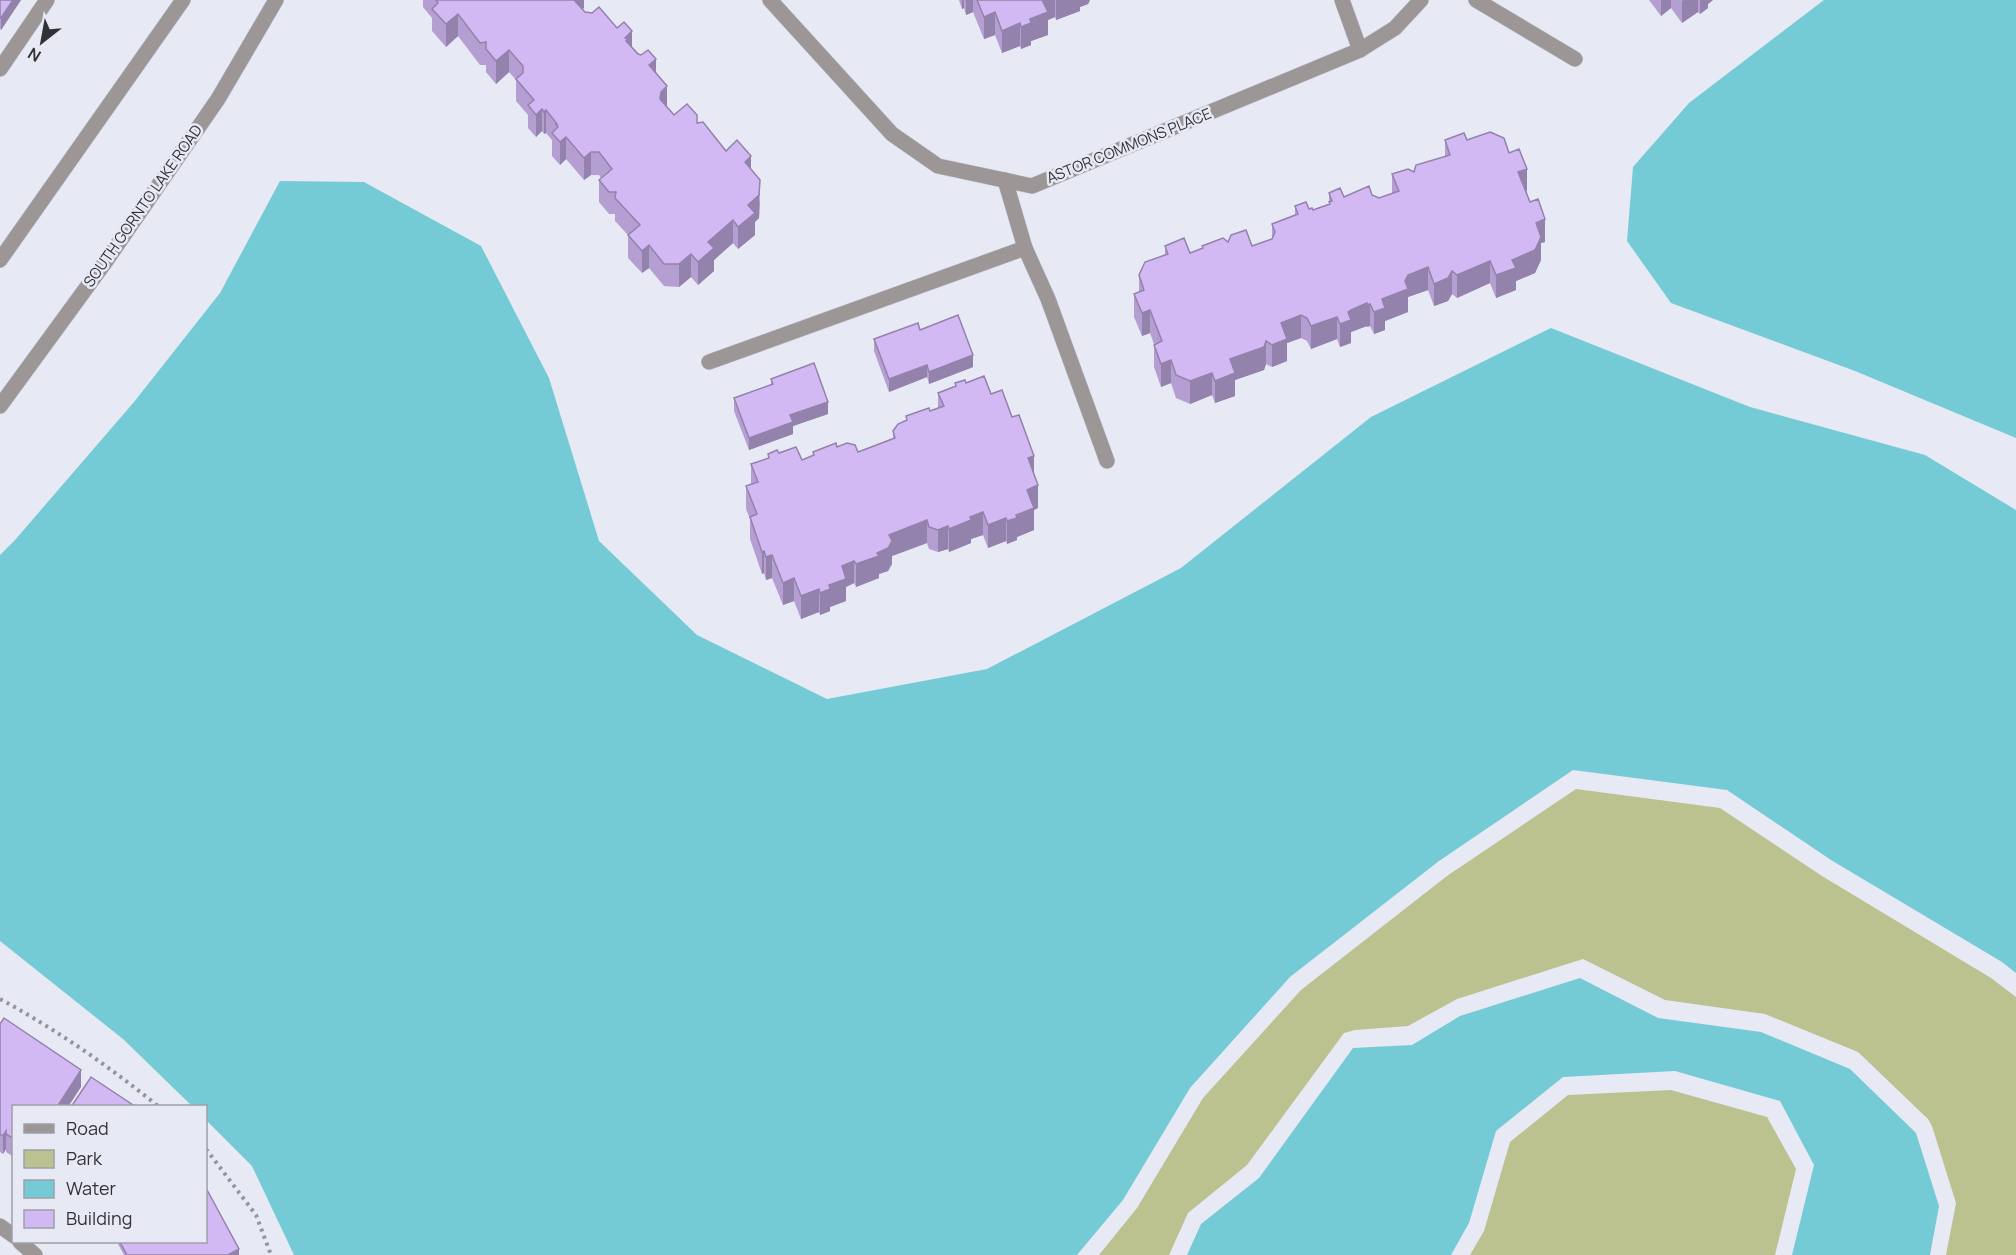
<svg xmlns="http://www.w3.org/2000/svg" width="2016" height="1255" font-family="Manrope,sans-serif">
<rect width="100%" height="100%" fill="#e7e9f4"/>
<g fill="#bcc190">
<path d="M 1576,789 L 1720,808 L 1822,876 L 1991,978 L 2016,997 L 2016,1255 L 1946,1255 L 1956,1203 L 1932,1126 L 1928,1119 L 1858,1052 L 1765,1014 L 1665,1000 L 1583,959 L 1457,999 L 1408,1026 L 1355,1030 L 1344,1033 L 1247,1165 L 1188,1213 L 1169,1255 L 1099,1255 L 1137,1208 L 1203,1098 L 1301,990 L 1447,876 Z"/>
<path d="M 1671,1090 L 1767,1117 L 1796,1169 L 1775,1255 L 1470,1255 L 1484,1231 L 1510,1142 L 1568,1095 Z"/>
</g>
<g fill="#74cbd5">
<path d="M 1824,0 L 2016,0 L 2016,438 L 1855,371 L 1671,303 L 1627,241 L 1633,167 L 1689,103 Z"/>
<path d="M 280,181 L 364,182 L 481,246 L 549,378 L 599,541 L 697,635 L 827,699 L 987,669 L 1181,568 L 1371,417 L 1551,328 L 1750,407 L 1925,455 L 2016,510 L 2016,973 L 2002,962 L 1831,860 L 1727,790 L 1573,770 L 1439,861 L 1290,977 L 1190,1088 L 1123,1200 L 1077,1255 L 294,1255 L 252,1166 L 206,1120 L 206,1106 L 192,1106 L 123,1039 L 0,941 L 0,555 L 15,540 L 134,402 L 220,293 Z"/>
<path d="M 1580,978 L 1658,1018 L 1761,1032 L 1850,1069 L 1916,1133 L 1939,1206 L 1930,1255 L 1792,1255 L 1814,1165 L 1780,1101 L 1675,1071 L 1563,1077 L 1496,1131 L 1469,1223 L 1451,1255 L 1187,1255 L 1201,1224 L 1259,1178 L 1353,1048 L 1412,1045 L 1460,1016 Z"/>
</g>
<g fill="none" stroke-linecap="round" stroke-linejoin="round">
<g stroke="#c3c4ce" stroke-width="16">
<g id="service">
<path d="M 1342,0 L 1360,50"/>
<path d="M 1476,0 L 1575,59"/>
<path d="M 1025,248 L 1048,299 L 1107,461"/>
<path d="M 709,362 L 1025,248 L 1005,180"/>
</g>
</g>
<g stroke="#c3c4ce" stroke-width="16">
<g id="minor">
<path d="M 770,0 L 892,134 L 938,166 L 1032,186 L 1360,50 L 1395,28 L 1421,0"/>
<path d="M 0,69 L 47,0"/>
<path d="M 0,1226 L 14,1236"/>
<path d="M 20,1242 L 35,1255"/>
</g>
</g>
<g stroke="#c3c4ce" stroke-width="16">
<g id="tertiary">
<path d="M 0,260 L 183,0"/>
<path d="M 0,406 L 106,261 L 218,99 L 276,0"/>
</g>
</g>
<g stroke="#93949c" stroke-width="4" stroke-dasharray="3 4.5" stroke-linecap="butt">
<path d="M 0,999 C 57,1030 107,1065 158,1106"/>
<path d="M 206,1149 L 256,1215 L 271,1255"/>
</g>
<use href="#service" stroke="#9c9697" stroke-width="15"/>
<use href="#minor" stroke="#9c9697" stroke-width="15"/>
<use href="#tertiary" stroke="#9c9697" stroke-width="15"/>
</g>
<g fill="#b59fd2">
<path d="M 0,0 L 21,0 L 1,30 L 0,29 Z"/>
<path d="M 423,0 L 584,0 L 584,8 L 582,9 L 585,12 L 632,47 L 656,72 L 667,108 L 674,115 L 697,123 L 726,151 L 751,170 L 760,203 L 759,218 L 755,222 L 755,235 L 738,249 L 733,243 L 714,260 L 714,271 L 698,285 L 691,277 L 679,287 L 664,286 L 649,268 L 642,273 L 628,258 L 628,235 L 615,221 L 615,214 L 609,214 L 599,202 L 599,180 L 601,178 L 599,175 L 591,175 L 584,180 L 566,159 L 560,165 L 552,156 L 552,140 L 546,133 L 544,134 L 542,131 L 536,137 L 528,128 L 528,115 L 516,101 L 516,80 L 509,72 L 496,84 L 486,72 L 486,65 L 480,65 L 458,36 L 446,47 L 432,31 L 432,18 L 423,7 Z"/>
<path d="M 959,0 L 1090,0 L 1088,4 L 1080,7 L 1080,11 L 1056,20 L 1055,17 L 1048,20 L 1048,35 L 1031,41 L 1031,45 L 1021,49 L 1020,46 L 1002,53 L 995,35 L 984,39 L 973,12 L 966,15 L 964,8 L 962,9 Z"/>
<path d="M 1649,0 L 1713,0 L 1708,4 L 1708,8 L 1700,14 L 1698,12 L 1682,23 L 1671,8 L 1661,16 Z"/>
<path d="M 1445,140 L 1467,140 L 1509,153 L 1527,191 L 1526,191 L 1545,242 L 1541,243 L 1541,260 L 1535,273 L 1516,281 L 1516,290 L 1496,298 L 1490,283 L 1457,298 L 1452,294 L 1448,301 L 1434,306 L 1428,290 L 1408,297 L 1408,312 L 1385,321 L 1385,330 L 1374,334 L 1370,326 L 1367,327 L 1367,326 L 1351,332 L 1351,343 L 1340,347 L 1337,339 L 1311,349 L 1307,341 L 1301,338 L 1287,343 L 1287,361 L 1272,367 L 1266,364 L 1264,370 L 1235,380 L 1235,396 L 1215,403 L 1212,395 L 1190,404 L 1176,398 L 1171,383 L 1161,387 L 1154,367 L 1154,344 L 1150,333 L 1142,336 L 1134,317 L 1134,294 L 1139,292 L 1139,275 L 1165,255 L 1165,246 L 1190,253 L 1202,248 L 1202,246 L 1228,242 L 1252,246 L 1272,239 L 1272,224 L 1295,215 L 1295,206 L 1313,210 L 1329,204 L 1329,193 L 1344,197 L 1372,195 L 1379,198 L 1392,193 L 1392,174 L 1414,172 L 1445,156 Z"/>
<path d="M 920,330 L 973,367 L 929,384 L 927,377 L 889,392 L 874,351 L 874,339 Z"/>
<path d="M 771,379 L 828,414 L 793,426 L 793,434 L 749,450 L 734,411 L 734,398 L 771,385 Z"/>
<path d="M 955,383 L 966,383 L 991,394 L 1034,475 L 1038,508 L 1034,510 L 1034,530 L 1017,537 L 1017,540 L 1007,544 L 1006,541 L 988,548 L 983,535 L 971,539 L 971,543 L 949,552 L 948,549 L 938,552 L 929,549 L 927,543 L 892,556 L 892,564 L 888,571 L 879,574 L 879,578 L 856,587 L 854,583 L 846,587 L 846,601 L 830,607 L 830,611 L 820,615 L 819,612 L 801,619 L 794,601 L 783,605 L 772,578 L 766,580 L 764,573 L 762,574 L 750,539 L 750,519 L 746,509 L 746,486 L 751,485 L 751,464 L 768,458 L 768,454 L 779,453 L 802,460 L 813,456 L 813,452 L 837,447 L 858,452 L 893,438 L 893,431 L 906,420 L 906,416 L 930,411 L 938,408 L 938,393 L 955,387 Z"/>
<path d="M 0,1024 L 81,1087 L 14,1107 L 14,1157 L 6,1152 L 6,1149 L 3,1154 L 0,1152 Z"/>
<path d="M 117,1242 L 206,1242 L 239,1255 L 124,1255 Z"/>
</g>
<g fill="#9382ab">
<path d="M 13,0 L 21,0 L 1,30 L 1,18 Z"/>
<path d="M 571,0 L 584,0 L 584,8 L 571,19 Z"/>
<path d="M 962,0 L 964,0 L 964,8 L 962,9 Z"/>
<path d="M 966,0 L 973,0 L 973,12 L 966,15 Z"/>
<path d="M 1042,0 L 1055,0 L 1055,17 L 1048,20 L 1048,35 L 1031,41 L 1031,45 L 1021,49 L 1021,27 Z"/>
<path d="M 1056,0 L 1090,0 L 1088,4 L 1080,7 L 1080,11 L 1056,20 Z"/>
<path d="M 1661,0 L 1671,0 L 1671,8 L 1661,16 Z"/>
<path d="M 1684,0 L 1698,0 L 1698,12 L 1682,23 L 1682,1 Z"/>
<path d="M 1700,0 L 1713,0 L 1708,4 L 1708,8 L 1700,14 Z"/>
<path d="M 995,12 L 995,35 L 984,39 L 984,17 Z"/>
<path d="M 458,14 L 458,36 L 446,47 L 446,24 Z"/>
<path d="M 1020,23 L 1020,46 L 1002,53 L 1002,31 Z"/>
<path d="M 632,31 L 632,54 L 625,38 Z"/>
<path d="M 509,50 L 509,72 L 496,84 L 496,61 Z"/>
<path d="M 656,59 L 656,81 L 649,65 Z"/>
<path d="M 667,86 L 667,108 L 660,99 L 661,92 Z"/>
<path d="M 542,109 L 542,131 L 536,137 L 536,115 Z"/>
<path d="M 546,110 L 546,133 L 544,134 L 544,112 Z"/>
<path d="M 566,137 L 566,159 L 560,165 L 560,142 Z"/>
<path d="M 591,152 L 591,175 L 584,180 L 584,158 Z"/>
<path d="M 751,156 L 751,179 L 745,162 Z"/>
<path d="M 1527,169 L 1527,191 L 1518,194 L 1518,172 Z"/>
<path d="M 760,180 L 759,218 L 755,222 L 755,235 L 738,249 L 738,227 L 748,205 Z"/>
<path d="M 1545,219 L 1545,242 L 1541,243 L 1541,260 L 1535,273 L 1516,281 L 1516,290 L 1496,298 L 1496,275 L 1512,260 L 1536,223 Z"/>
<path d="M 733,220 L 733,243 L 714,260 L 714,271 L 698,285 L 698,262 L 708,242 Z"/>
<path d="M 649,245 L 649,268 L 642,273 L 642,251 Z"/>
<path d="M 691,254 L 691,277 L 679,287 L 679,264 Z"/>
<path d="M 1490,261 L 1490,283 L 1457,298 L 1457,275 Z"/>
<path d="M 1428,267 L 1428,290 L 1408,297 L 1408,312 L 1385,321 L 1385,330 L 1374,334 L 1374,312 L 1382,299 L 1405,281 L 1408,275 Z"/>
<path d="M 1452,271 L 1452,294 L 1448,301 L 1434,306 L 1434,284 Z"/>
<path d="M 1367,303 L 1367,326 L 1351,332 L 1351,343 L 1340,347 L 1340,324 L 1348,312 L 1351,310 Z"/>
<path d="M 1370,304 L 1370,326 L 1367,327 L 1367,305 Z"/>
<path d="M 1150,310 L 1150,333 L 1142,336 L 1142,313 Z"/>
<path d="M 1301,315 L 1301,338 L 1287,343 L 1287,361 L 1272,367 L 1272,345 L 1281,323 Z"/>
<path d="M 1337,317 L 1337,339 L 1311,349 L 1311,326 Z"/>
<path d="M 1266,341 L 1266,364 L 1264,370 L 1235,380 L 1235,396 L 1215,403 L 1215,381 L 1230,359 Z"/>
<path d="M 973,355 L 973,367 L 929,384 L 929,372 Z"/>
<path d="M 1171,360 L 1171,383 L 1161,387 L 1161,364 Z"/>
<path d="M 927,365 L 927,377 L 889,392 L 889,379 Z"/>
<path d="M 1212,373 L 1212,395 L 1190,404 L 1190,381 Z"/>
<path d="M 828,402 L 828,414 L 793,426 L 793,434 L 749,450 L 749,438 L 790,415 Z"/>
<path d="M 1034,456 L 1034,478 L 1028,458 Z"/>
<path d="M 1038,485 L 1038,508 L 1034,510 L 1034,530 L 1017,537 L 1017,540 L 1007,544 L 1007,521 L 1016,515 L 1027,490 Z"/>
<path d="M 983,512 L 983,535 L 971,539 L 971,543 L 949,552 L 949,529 L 970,517 Z"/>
<path d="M 1006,518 L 1006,541 L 988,548 L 988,525 Z"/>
<path d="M 927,520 L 927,543 L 892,556 L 892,564 L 888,571 L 879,574 L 879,578 L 856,587 L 856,564 L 889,535 Z"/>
<path d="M 948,526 L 948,549 L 938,552 L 938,530 Z"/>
<path d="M 764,551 L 764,573 L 762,574 L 762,552 Z"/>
<path d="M 772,555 L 772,578 L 766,580 L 766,557 Z"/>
<path d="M 854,561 L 854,583 L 846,587 L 846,601 L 830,607 L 830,611 L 820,615 L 820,593 L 829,585 L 842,566 Z"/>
<path d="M 794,578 L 794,601 L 783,605 L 783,583 Z"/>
<path d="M 819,589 L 819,612 L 801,619 L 801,596 Z"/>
<path d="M 81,1070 L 81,1087 L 68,1107 L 57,1107 Z"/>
<path d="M 6,1131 L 6,1149 L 3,1154 L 3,1136 Z"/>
<path d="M 239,1249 L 239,1255 L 228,1255 Z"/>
</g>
<g fill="#d2b9f4" stroke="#9382ab" stroke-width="1.5">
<path d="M 0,0 L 13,0 L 1,18 L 0,17 Z"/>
<path d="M 436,0 L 574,0 L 585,12 L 592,13 L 599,7 L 617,28 L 624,22 L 632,31 L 625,38 L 628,40 L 626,41 L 638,54 L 641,55 L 648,50 L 656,59 L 649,65 L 667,86 L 661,92 L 660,99 L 674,115 L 687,104 L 697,115 L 697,123 L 703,122 L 726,151 L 737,140 L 751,156 L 745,162 L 760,180 L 759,195 L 748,205 L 755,213 L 738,227 L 733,220 L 708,242 L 714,248 L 698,262 L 691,254 L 679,264 L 664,264 L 649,245 L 642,251 L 628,235 L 640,225 L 615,198 L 616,192 L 609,192 L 599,180 L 612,169 L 599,152 L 591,152 L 584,158 L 566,137 L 560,142 L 552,133 L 558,127 L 556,124 L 557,124 L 546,110 L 544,112 L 542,109 L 536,115 L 528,105 L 534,100 L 516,79 L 523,73 L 523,66 L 509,50 L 496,61 L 486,49 L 486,42 L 480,43 L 458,14 L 446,24 L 432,9 L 438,3 Z"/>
<path d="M 977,0 L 1042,0 L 1048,12 L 1030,19 L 1031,23 L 1021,27 L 1020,23 L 1002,31 L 995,12 L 984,17 Z"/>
<path d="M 1490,132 L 1504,138 L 1509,153 L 1519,149 L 1527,169 L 1518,172 L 1530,202 L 1538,199 L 1545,219 L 1536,223 L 1541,237 L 1535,250 L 1512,260 L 1516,268 L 1496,275 L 1490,261 L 1457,275 L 1452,271 L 1448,278 L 1434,284 L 1428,267 L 1408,275 L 1405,281 L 1408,289 L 1382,299 L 1385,308 L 1374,312 L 1370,304 L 1367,305 L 1367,303 L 1351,310 L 1348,312 L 1351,320 L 1340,324 L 1337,317 L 1311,326 L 1307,318 L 1301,315 L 1281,323 L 1287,339 L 1272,345 L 1266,341 L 1264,347 L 1230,359 L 1235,373 L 1215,381 L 1212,373 L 1190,381 L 1176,375 L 1171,360 L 1161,364 L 1154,345 L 1162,341 L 1150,310 L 1142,313 L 1134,294 L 1144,290 L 1139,275 L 1145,262 L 1168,254 L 1165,246 L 1184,238 L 1190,253 L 1203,248 L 1202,246 L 1223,238 L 1228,242 L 1231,235 L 1246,230 L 1252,246 L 1272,239 L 1275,232 L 1272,224 L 1298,214 L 1295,206 L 1306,202 L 1309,209 L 1312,208 L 1313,210 L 1330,204 L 1329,202 L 1332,201 L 1329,193 L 1340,188 L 1344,197 L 1369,186 L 1372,195 L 1379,198 L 1399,191 L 1392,174 L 1408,169 L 1414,172 L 1416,165 L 1450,155 L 1445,140 L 1464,133 L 1467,140 Z"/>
<path d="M 958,315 L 973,355 L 929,372 L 927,365 L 889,379 L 874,339 L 918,323 L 920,330 Z"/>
<path d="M 814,363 L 828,402 L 790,415 L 793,422 L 749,438 L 734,398 L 773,384 L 771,379 Z"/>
<path d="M 984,376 L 991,394 L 1002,390 L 1012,417 L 1019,415 L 1034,456 L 1028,458 L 1038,485 L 1027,490 L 1034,508 L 1016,515 L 1017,518 L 1007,521 L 1006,518 L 988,525 L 983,512 L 970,517 L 971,520 L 949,529 L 948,526 L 938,530 L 929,527 L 927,520 L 889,535 L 892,541 L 888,548 L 877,553 L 879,556 L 856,564 L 854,561 L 842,566 L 846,579 L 829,585 L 830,589 L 820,593 L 819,589 L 801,596 L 794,578 L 783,583 L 772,555 L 766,557 L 764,551 L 762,552 L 750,517 L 757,514 L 746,486 L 758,482 L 751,464 L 769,458 L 768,454 L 777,450 L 779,453 L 796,447 L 802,460 L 814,455 L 813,452 L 836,443 L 837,447 L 847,443 L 855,445 L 858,452 L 895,438 L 893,431 L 898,424 L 907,420 L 906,416 L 929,408 L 930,411 L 944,406 L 938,393 L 956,386 L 955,383 L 965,380 L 966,383 Z"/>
<path d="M 4,1018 L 81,1070 L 57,1107 L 14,1107 L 14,1139 L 6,1134 L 6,1131 L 3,1136 L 0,1134 L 0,1024 Z"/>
<path d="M 91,1077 L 136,1107 L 71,1107 Z"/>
<path d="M 206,1188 L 239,1249 L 228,1255 L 127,1255 L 120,1242 L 206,1242 Z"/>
</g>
<g text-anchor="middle" stroke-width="5" stroke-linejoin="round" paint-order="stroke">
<g font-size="15" fill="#313236" stroke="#e7e9f4">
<text transform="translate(1129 146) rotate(-22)" y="5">ASTOR COMMONS PLACE</text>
<text transform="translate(143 206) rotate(-55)" y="5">SOUTH GORNTO LAKE ROAD</text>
</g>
</g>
<rect x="12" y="1105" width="195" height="138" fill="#e7e9f4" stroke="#9ea0a8" stroke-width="1.5"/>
<rect x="24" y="1124" width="30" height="9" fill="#9c9697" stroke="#9ea0a8" stroke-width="1.5"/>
<text x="66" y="1135" font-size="18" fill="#313236">Road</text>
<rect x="24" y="1150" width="30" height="18" fill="#bcc190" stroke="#9ea0a8" stroke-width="1.5"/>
<text x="66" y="1165" font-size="18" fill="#313236">Park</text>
<rect x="24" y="1180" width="30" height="18" fill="#74cbd5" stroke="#9ea0a8" stroke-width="1.5"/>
<text x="66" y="1195" font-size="18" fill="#313236">Water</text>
<rect x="24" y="1210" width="30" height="18" fill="#d2b9f4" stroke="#9ea0a8" stroke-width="1.5"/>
<text x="66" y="1225" font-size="18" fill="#313236">Building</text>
<g transform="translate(42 42) rotate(211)" stroke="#e7e9f4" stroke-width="4.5" paint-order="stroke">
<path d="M0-4.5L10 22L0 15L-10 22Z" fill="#313236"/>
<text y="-9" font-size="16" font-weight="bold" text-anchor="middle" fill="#313236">N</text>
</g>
</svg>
